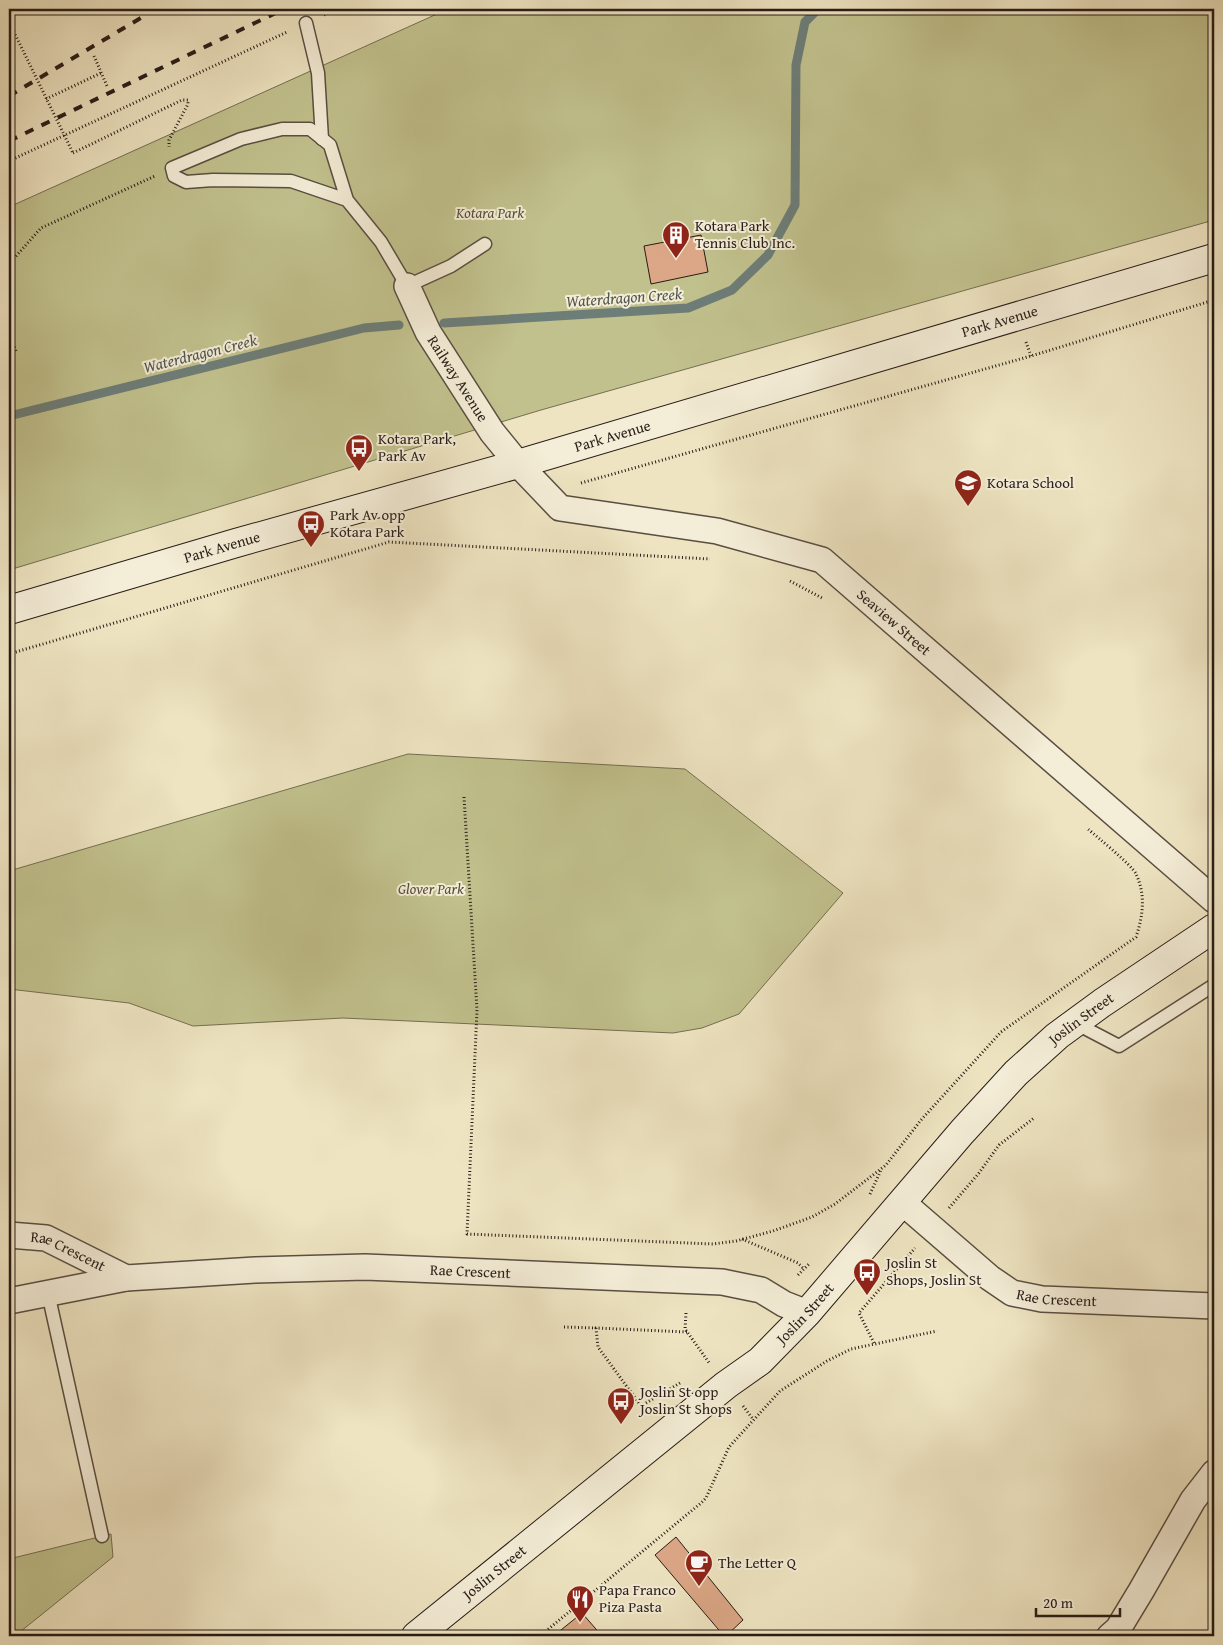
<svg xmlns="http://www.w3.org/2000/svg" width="1223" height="1645" font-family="'Gentium Book Plus',serif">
<rect width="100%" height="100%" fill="#eee4c1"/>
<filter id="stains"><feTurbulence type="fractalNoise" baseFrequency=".004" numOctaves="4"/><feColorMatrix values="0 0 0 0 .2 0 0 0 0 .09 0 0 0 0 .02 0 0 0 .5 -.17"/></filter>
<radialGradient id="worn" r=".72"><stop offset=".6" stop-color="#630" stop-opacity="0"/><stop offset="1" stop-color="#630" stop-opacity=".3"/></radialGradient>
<g fill="#c1c18d" stroke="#746e52">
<path d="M 448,9 L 1214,9 L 1214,220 L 541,410 L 9,570 L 9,207 Z"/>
<path d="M 408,754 L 685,769 L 843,893 L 739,1014 L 702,1028 L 673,1033 L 343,1018 L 193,1026 L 129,1003 L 9,989 L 9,871 Z"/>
<path d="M 111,1534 L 113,1557 L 15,1636 L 9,1636 L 9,1559 Z"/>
</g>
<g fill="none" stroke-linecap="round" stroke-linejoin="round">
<g stroke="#6d7d78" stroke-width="9">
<path d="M 444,323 L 688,308 L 732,290 L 768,255 L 795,205 L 796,65 L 805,22 L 818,9"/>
<path d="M 9,416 L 364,328 L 399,325"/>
</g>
</g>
<g fill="#dba786" stroke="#281c17">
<path d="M 701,235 L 708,272 L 651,284 L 644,246 Z"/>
<path d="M 676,1537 L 743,1620 L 726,1636 L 724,1636 L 655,1555 Z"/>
<path d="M 582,1613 L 602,1636 L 558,1636 L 556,1634 Z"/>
</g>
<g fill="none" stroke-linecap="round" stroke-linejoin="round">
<g stroke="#5a4e42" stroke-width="15">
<g id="lane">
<path d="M 306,23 L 318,73 L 322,139"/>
<path d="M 347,200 L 330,145 L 310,129 L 282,129 L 241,139 L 172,168 L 174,176 L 186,182 L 213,180 L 291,181 L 347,200 L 381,242 L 407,286 L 451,266 L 485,244"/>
<path d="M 1075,1023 L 1119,1046 L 1214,985"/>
<path d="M 48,1293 L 102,1536"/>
</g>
</g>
<g stroke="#5a4e42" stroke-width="28">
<g id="street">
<path id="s1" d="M 407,286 L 428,332 L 492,432 L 518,464 L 560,508 L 717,531 L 822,560 L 1214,900"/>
<path id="s2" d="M 902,1202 L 990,1278 L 1012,1293 L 1042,1299 L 1214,1306"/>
<path id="s3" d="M 9,1235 L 46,1238 L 126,1278"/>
<path id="s4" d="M 9,1301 L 126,1278 L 255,1270 L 365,1267 L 722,1282 L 761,1290 L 784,1304 L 807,1313"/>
<path d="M 1110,1636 L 1118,1629 L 1141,1591 L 1193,1500 L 1214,1473"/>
</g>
</g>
<g stroke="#281c17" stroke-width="30">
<g id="secondary">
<path id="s5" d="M 9,610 L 236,543 L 518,464 L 1214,258"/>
<path id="s6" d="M 416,1636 L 726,1385 L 760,1361 L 807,1313 L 962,1132 L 1016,1073 L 1057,1036 L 1102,1003 L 1214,928"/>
</g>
</g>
<g stroke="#281c17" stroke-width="3" stroke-dasharray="1 2.5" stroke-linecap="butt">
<path d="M 324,15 L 337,9"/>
<path d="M 94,56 L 107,86"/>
<path d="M 46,99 L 101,73"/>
<path d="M 73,153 L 182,100 L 188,100 L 188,104 L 169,140 L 169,147"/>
<path d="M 9,161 L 287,32"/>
<path d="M 9,264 L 41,228 L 155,176"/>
<path d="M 9,334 L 16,351"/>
<path d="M 1026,342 L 1031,356"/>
<path d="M 581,483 L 1031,356 L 1214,300"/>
<path d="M 790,581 L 822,598"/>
<path d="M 9,654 L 389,542 L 710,559"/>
<path d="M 464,797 L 477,1010 L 467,1234 L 713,1244 L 736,1241 L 773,1231 L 812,1217 L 835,1204 L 886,1165 L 921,1120 L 1001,1032 L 1136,937 C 1143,916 1146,895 1136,874 C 1132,865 1097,837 1088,829"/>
<path d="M 870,1194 L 881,1170"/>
<path d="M 949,1208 L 979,1173 L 999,1145 L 1034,1118"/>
<path d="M 742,1239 L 798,1263 L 804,1269"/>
<path d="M 798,1275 L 810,1263"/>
<path d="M 686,1313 L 685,1329 L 710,1364"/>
<path d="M 564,1327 L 596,1328"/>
<path d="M 874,1343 L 859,1313 L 915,1248"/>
<path d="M 680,1383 L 641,1406 L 598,1347 L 596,1328 L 687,1332"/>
<path d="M 743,1406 L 753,1419"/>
<path d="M 540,1636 L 701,1503 L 706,1498 L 729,1447 L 780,1391 L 827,1361 L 851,1349 L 937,1331"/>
</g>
<use href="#lane" stroke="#f4edd7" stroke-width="12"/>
<use href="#street" stroke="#f4edd7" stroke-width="25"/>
<use href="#secondary" stroke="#f4edd7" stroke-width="28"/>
<g stroke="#281c17" stroke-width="4" stroke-dasharray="9 9" stroke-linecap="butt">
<path d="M 9,96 L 156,9"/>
<path d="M 9,141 L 284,9"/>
</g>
<path stroke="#281c17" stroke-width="3" stroke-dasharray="1 2.5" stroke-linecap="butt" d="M 9,22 L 73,153"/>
</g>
<defs>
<g id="building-pin" transform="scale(1.4375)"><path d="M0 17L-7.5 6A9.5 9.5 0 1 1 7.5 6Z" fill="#8f2418" stroke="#f4edd7"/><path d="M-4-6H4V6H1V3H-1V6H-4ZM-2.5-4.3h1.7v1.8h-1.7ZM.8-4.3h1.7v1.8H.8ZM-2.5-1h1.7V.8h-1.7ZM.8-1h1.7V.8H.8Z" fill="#fff"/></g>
<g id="bus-pin" transform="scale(1.4375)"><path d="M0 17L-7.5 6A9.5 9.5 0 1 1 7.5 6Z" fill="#8f2418" stroke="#f4edd7"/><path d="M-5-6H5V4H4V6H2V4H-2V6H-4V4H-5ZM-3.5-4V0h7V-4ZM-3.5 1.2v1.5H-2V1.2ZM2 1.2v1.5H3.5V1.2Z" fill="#fff"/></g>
<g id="school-pin" transform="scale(1.4375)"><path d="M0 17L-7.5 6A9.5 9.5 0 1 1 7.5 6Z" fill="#8f2418" stroke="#f4edd7"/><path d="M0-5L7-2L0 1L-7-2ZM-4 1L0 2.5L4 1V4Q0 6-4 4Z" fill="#fff"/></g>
<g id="cafe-pin" transform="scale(1.4375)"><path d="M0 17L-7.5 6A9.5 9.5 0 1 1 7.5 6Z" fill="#8f2418" stroke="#f4edd7"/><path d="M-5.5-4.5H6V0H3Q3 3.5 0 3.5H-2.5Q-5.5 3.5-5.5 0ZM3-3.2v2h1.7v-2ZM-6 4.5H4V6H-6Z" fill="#fff"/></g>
<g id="restaurant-pin" transform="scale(1.4375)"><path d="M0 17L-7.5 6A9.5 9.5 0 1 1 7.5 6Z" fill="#8f2418" stroke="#f4edd7"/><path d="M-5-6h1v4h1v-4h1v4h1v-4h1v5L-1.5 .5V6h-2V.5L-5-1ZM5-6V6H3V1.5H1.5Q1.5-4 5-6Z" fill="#fff"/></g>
</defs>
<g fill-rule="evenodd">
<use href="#building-pin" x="676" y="235"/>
<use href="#bus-pin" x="359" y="448"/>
<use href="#school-pin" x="968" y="483"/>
<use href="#bus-pin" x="311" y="524"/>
<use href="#bus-pin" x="867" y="1272"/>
<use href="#bus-pin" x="621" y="1401"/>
<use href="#cafe-pin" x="699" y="1563"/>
<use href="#restaurant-pin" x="580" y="1599"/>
</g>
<g text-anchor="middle" stroke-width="4" stroke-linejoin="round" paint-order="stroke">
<g font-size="15" font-style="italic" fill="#564e3a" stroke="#f4edd7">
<text x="490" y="218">Kotara Park</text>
<text x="431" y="894">Glover Park</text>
</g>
<g font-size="15" fill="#281c17" stroke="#f4edd7" text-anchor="start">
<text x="695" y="231">Kotara Park<tspan x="695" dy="17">Tennis Club Inc.</tspan></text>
<text x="378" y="444">Kotara Park,<tspan x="378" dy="17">Park Av</tspan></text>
<text x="987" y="488">Kotara School</text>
<text x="330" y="520">Park Av opp<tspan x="330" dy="17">Kotara Park</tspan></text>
<text x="886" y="1268">Joslin St<tspan x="886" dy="17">Shops, Joslin St</tspan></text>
<text x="640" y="1397">Joslin St opp<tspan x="640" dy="17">Joslin St Shops</tspan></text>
<text x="718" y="1568">The Letter Q</text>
<text x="599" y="1595">Papa Franco<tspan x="599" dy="17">Piza Pasta</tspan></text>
</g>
<g font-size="15" fill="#281c17" stroke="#f4edd7">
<text dy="5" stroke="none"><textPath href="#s5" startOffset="1032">Park Avenue</textPath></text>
<text dy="5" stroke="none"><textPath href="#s1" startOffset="106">Railway Avenue</textPath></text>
<text dy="5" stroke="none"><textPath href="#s5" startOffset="628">Park Avenue</textPath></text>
<text dy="5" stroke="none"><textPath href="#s5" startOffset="222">Park Avenue</textPath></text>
<text dy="5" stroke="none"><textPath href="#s1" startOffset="634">Seaview Street</textPath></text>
<text dy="5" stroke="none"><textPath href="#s6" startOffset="911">Joslin Street</textPath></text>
<text dy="5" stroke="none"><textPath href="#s3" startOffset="62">Rae Crescent</textPath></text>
<text dy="5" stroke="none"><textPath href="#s4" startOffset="464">Rae Crescent</textPath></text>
<text dy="5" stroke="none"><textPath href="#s2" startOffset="188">Rae Crescent</textPath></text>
<text dy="5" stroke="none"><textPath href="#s6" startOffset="506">Joslin Street</textPath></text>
<text dy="5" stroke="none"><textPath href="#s6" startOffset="101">Joslin Street</textPath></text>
</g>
<g font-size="16" font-style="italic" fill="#505550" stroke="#f4edd7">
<text transform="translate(624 297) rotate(-4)" y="6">Waterdragon Creek</text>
<text transform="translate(200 353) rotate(-14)" y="6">Waterdragon Creek</text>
</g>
</g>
<rect width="1223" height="1645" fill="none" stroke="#eee4c1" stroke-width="30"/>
<rect x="10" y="10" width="1203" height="1625" fill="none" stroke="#281c17" stroke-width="2.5"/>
<rect x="15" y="15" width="1193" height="1615" fill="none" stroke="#281c17"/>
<path d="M1036 1608v8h84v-8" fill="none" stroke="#281c17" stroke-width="2.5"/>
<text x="1043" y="1608" font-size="15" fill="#281c17" stroke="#f4edd7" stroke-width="4" paint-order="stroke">20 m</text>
<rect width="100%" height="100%" filter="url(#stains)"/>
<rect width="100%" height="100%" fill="url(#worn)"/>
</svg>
